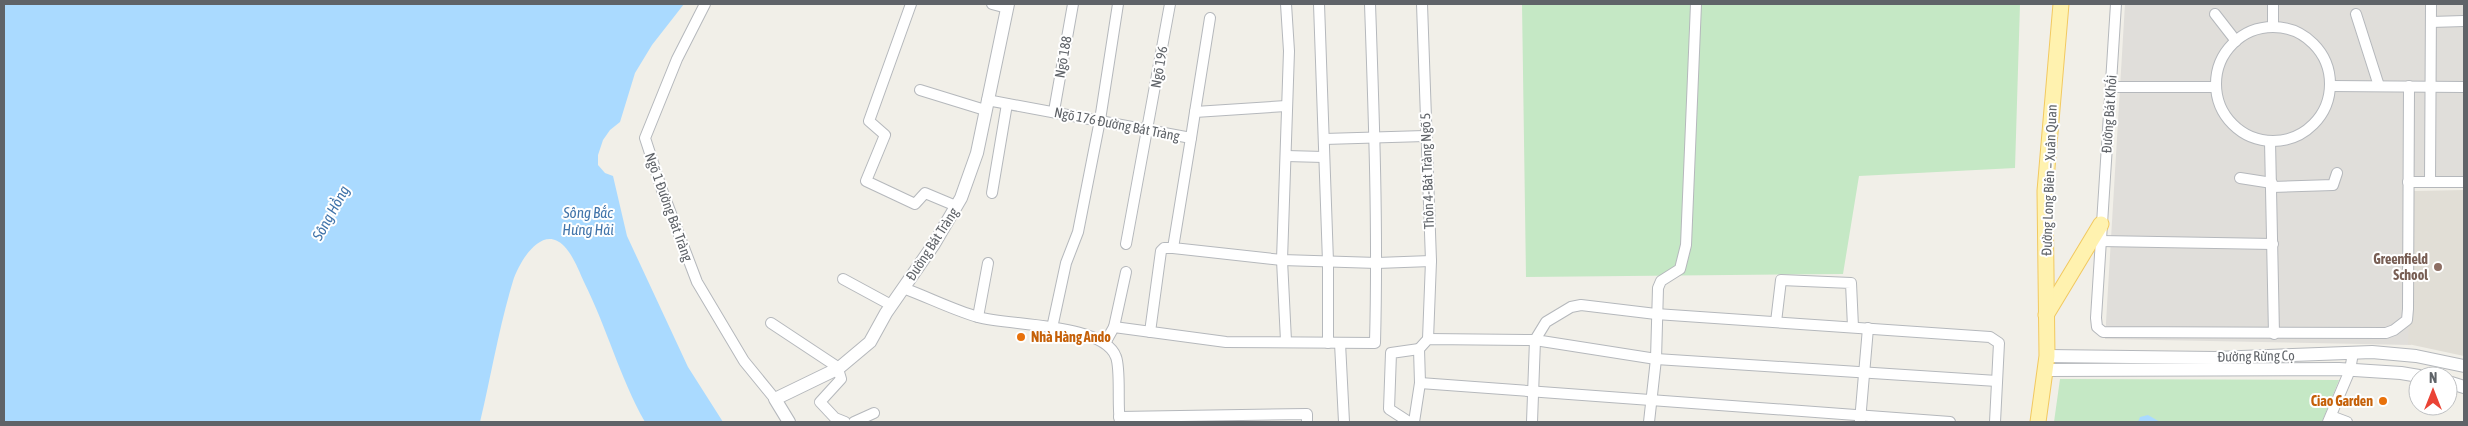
<svg xmlns="http://www.w3.org/2000/svg" width="2468" height="426" font-family="'Asap Condensed',sans-serif">
<rect width="100%" height="100%" fill="#f1efe8"/>
<path fill="#e0deda" d="M 2125,4 L 2464,4 L 2464,185 L 2407,186 L 2411,345 L 2105,339 Z"/>
<path fill="#e1ded6" d="M 2464,190 L 2464,356 L 2408,344 L 2414,191 Z"/>
<g fill="#c5e8c5">
<path d="M 1522,4 L 2020,4 L 2015,168 L 1859,176 L 1843,274 L 1526,277 Z"/>
<path d="M 2060,379 L 2339,380 L 2322,422 L 2054,422 Z"/>
</g>
<g fill="#aadaff">
<path d="M 4,4 L 684,4 L 652,45 L 635,73 L 620,122 L 610,130 L 603,140 L 598,155 L 598,165 L 605,173 L 613,176 L 627,236 L 688,367 L 723,422 L 645,422 C 620,378 607,328 584,282 C 579,271 573,255 564,246 C 542,223 519,262 513,281 C 499,327 491,376 480,422 L 4,422 Z"/>
<path d="M 2148,415 L 2160,422 L 2138,422 L 2140,417 Z"/>
</g>
<g fill="none" stroke-linecap="round" stroke-linejoin="round">
<g stroke="#b5b8bc" stroke-width="12">
<g id="minor">
<path d="M 705,4 L 677,59 L 645,138 L 662,190 L 697,282 L 744,361 L 775,399"/>
<path d="M 911,4 L 869,121 L 885,135 L 866,181 L 915,204 L 925,193 L 956,206"/>
<path d="M 992,4 L 1007,8"/>
<path d="M 1286,4 L 1289,51 L 1282,260 L 1286,341"/>
<path d="M 1319,4 L 1328,262 L 1328,343"/>
<path d="M 1422,4 L 1431,261 L 1428,339"/>
<path d="M 2116,4 L 2096,318 L 2097,327 L 2103,332 L 2386,333 L 2394,330 L 2407,320 L 2408,309 L 2409,86"/>
<path d="M 2273,4 L 2273,27"/>
<path d="M 2215,14 L 2236,41"/>
<path d="M 2356,14 L 2379,86"/>
<path d="M 2431,22 L 2464,21"/>
<circle cx="2273" cy="84" r="57"/>
<path d="M 2331,86 L 2464,87"/>
<path d="M 2111,87 L 2216,87"/>
<path d="M 920,90 L 985,110"/>
<path d="M 987,100 L 1191,138 L 1195,112 L 1286,106"/>
<path d="M 1054,111 L 1073,4"/>
<path d="M 1195,112 L 1210,18"/>
<path d="M 1191,138 L 1173,248 L 1282,260 L 1377,263 L 1431,261"/>
<path d="M 1324,139 L 1425,136"/>
<path d="M 2270,141 L 2274,334"/>
<path d="M 1286,156 L 1324,157"/>
<path d="M 2240,178 L 2272,183"/>
<path d="M 2408,182 L 2464,182"/>
<path d="M 2430,182 L 2431,4"/>
<path d="M 2272,187 L 2333,185 L 2337,173"/>
<path d="M 992,193 L 1007,104"/>
<path d="M 2100,241 L 2273,244"/>
<path d="M 1126,244 L 1170,4"/>
<path d="M 843,279 L 891,305"/>
<path d="M 903,288 C 928,297 953,310 978,317 C 1009,326 1104,323 1116,357 C 1121,370 1117,406 1120,422"/>
<path d="M 978,317 L 988,263"/>
<path d="M 1776,322 L 1781,280 L 1851,283 L 1853,327"/>
<path d="M 771,323 L 839,368"/>
<path d="M 1114,327 L 1126,272"/>
<path d="M 1052,328 L 1066,263 L 1078,232 L 1100,120 L 1118,4"/>
<path d="M 1150,332 L 1161,251 L 1164,248 L 1173,248"/>
<path d="M 1105,343 L 1114,327 L 1226,342 L 1375,343 C 1378,230 1374,117 1370,4"/>
<path d="M 1340,343 L 1344,422"/>
<path d="M 838,369 L 841,379 L 820,402 L 835,418 L 845,422"/>
<path d="M 1420,383 L 1950,422"/>
<path d="M 2331,416 L 2347,422"/>
<path d="M 1119,417 L 1307,414 L 1307,422"/>
<path d="M 1860,421 L 1868,328"/>
<path d="M 854,422 L 874,413"/>
<path d="M 1409,422 L 1389,409 L 1391,353 L 1419,349"/>
<path d="M 1414,422 L 1420,383 L 1419,349 L 1428,339 L 1535,340 L 1656,359 L 1997,381"/>
<path d="M 1532,422 L 1535,340 L 1546,322 L 1571,307 L 1581,305 L 1656,314 L 1990,337 L 1999,343 L 1995,422"/>
<path d="M 1649,422 L 1656,359 L 1658,288 L 1661,281 L 1680,269 L 1686,245 L 1696,4"/>
<path d="M 2328,422 L 2350,370 L 2353,353"/>
</g>
</g>
<g stroke="#b5b8bc" stroke-width="14">
<g id="tertiary">
<path d="M 2047,356 L 2215,358 L 2372,352 L 2416,356 L 2464,366"/>
<path d="M 2045,370 L 2339,369 L 2401,373 L 2419,376"/>
<path d="M 2448,382 L 2464,387"/>
<path d="M 789,422 L 775,399 L 839,368 L 870,342 L 886,313 L 934,244 L 961,198 L 977,153 L 1008,4"/>
</g>
</g>
<g stroke="#f2c960" stroke-width="17">
<g id="primary">
<path d="M 2046,315 L 2101,224"/>
<path d="M 2038,422 L 2047,356 L 2045,191 L 2061,4"/>
</g>
</g>
<use href="#minor" stroke="#fff" stroke-width="10"/>
<use href="#tertiary" stroke="#fff" stroke-width="12"/>
<use href="#primary" stroke="#fff2af" stroke-width="15"/>
</g>
<circle fill="#8d6e63" stroke="#fff" stroke-width="2" cx="2438" cy="267" r="5"/>
<g fill="#e8710a" stroke="#fff" stroke-width="2">
<circle cx="1021" cy="337" r="5"/>
<circle cx="2383" cy="401" r="5"/>
</g>
<g text-anchor="middle" stroke-width="4" stroke-linejoin="round" paint-order="stroke">
<g font-size="14" fill="#5f6368" stroke="#fff">
<text transform="translate(1063 57) rotate(-80)" y="5">Ngõ 188</text>
<text transform="translate(1159 67) rotate(-80)" y="5">Ngõ 196</text>
<text transform="translate(2109 114) rotate(-86)" y="5">Đường Bát Khối</text>
<text transform="translate(1117 124) rotate(11)" y="5">Ngõ 176 Đường Bát Tràng</text>
<text transform="translate(1427 171) rotate(-92)" y="5">Thôn 4-Bát Tràng Ngõ 5</text>
<text transform="translate(2049 180) rotate(-88)" y="5">Đường Long Biên – Xuân Quan</text>
<text transform="translate(669 207) rotate(70)" y="5">Ngõ 1 Đường Bát Tràng</text>
<text transform="translate(932 244) rotate(-57)" y="5">Đường Bát Tràng</text>
<text transform="translate(2256 356) rotate(-1)" y="5">Đường Rừng Cọ</text>
</g>
<g font-size="14" font-weight="bold" fill="#785e54" stroke="#fff" text-anchor="end">
<text x="2428" y="264">Greenfield<tspan x="2428" dy="16">School</tspan></text>
</g>
<g font-size="14" font-weight="bold" fill="#c56008" stroke="#fff" text-anchor="start">
<text x="1031" y="342">Nhà Hàng Ando</text>
<text x="2373" y="406" text-anchor="end">Ciao Garden</text>
</g>
<g font-size="15" font-style="italic" fill="#4174aa" stroke="#fff">
<text transform="translate(331 213) rotate(-61)" y="5">Sông Hồng</text>
<text x="588" y="218">Sông Bắc<tspan x="588" dy="17">Hưng Hải</tspan></text>
</g>
</g>
<rect width="2468" height="426" fill="none" stroke="#5f6368" stroke-width="10"/>
<g transform="translate(2433 391)"><circle r="24" fill="#ffffff" stroke="#bfc1c3"/>
<path d="M0-4L9 19L0 12L-9 19Z" fill="#ea4335"/>
<text y="-8" font-size="14" font-weight="bold" text-anchor="middle" fill="#5f6368">N</text>
</g>
</svg>
